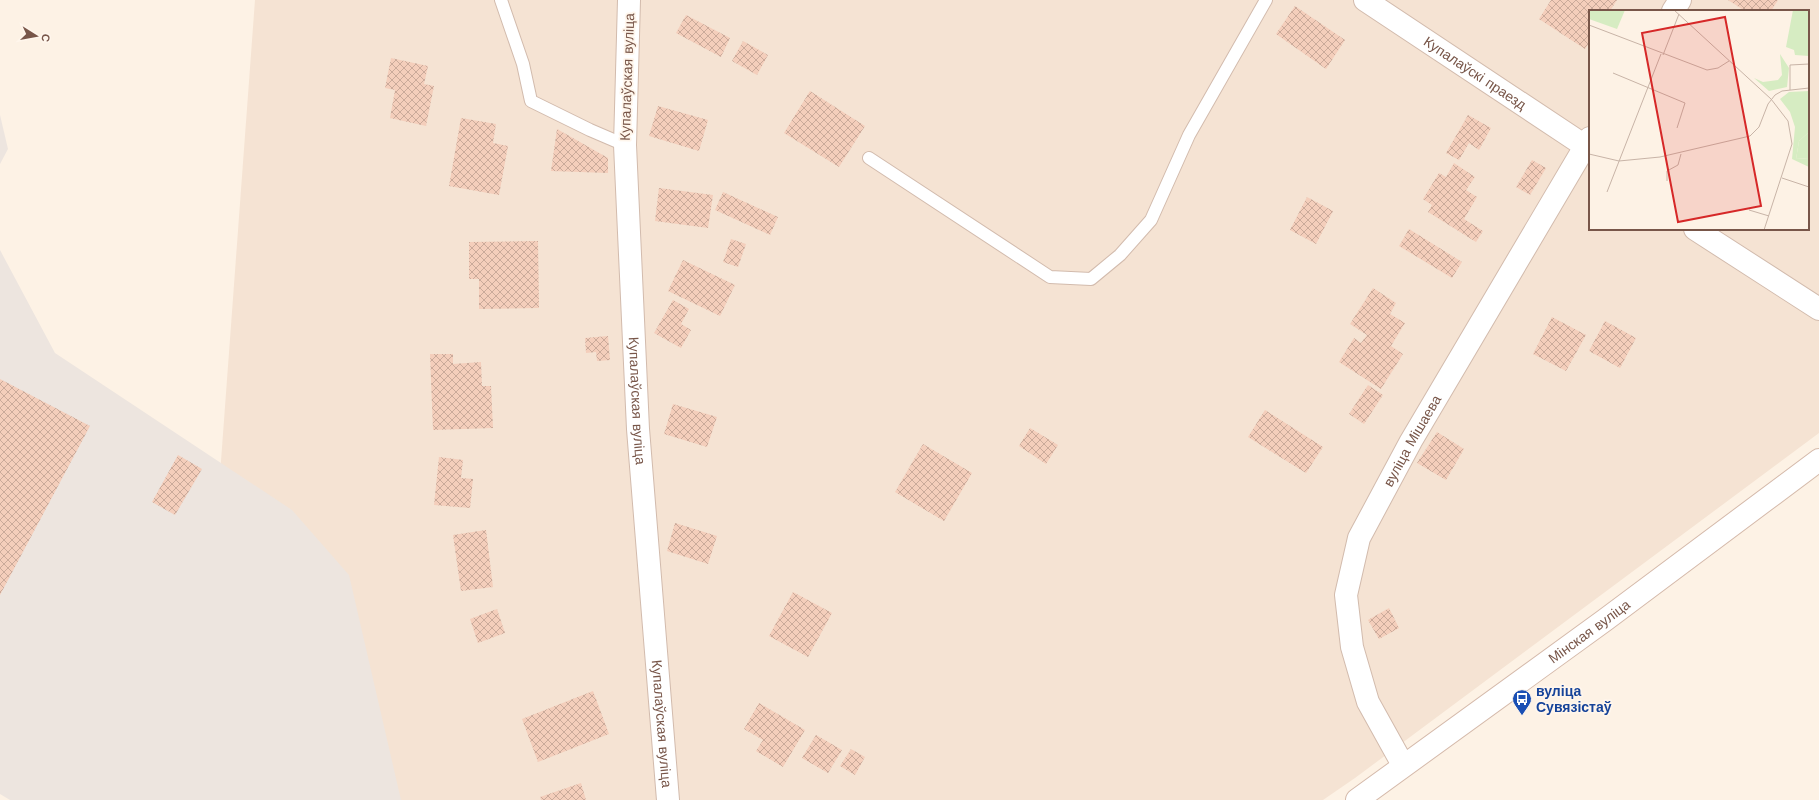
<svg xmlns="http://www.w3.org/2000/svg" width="1819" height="800" font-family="'Work Sans',sans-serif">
<defs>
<pattern id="building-cross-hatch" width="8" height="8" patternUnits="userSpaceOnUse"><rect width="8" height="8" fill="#f4cebb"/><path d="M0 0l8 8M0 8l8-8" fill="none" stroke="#caaa9a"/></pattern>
</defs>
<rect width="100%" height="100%" fill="#fdf2e5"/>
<path fill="#f5e3d3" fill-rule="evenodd" d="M 255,0 L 1819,0 L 1819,433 L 1355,778 L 1323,800 L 196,800 ZM 1590,11 L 1808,11 L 1808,229 L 1590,229 Z"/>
<g fill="#ede5df">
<path d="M 0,115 L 8,149 L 0,164 Z"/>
<path d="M 0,250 L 55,353 L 292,510 L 349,575 L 401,800 L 10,800 L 0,794 Z"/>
</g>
<g fill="url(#building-cross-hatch)">
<path d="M 1551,0 L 1617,0 L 1610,11 L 1590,11 L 1590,42 L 1585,49 L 1539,19 Z"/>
<path d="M 1728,0 L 1778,0 L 1771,11 L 1745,11 Z"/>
<path d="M 1295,6 L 1345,40 L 1326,69 L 1276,34 Z"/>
<path d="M 686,15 L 730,38 L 721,57 L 676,33 Z"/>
<path d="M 743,41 L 768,55 L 757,75 L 732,61 Z"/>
<path d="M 391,58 L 428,66 L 424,84 L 434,86 L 426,126 L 390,118 L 395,90 L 385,88 Z"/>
<path d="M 810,91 L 865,126 L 839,167 L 784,133 Z"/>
<path d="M 658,106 L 708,120 L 699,151 L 649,136 Z"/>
<path d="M 1468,115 L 1491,128 L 1479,150 L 1469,143 L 1459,160 L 1446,153 Z"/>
<path d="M 461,118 L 496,124 L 493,143 L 508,146 L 499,195 L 449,186 Z"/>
<path d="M 557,129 L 608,158 L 608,173 L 551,171 Z"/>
<path d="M 1532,160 L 1546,168 L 1530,195 L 1516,187 Z"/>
<path d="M 1454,163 L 1475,177 L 1466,190 L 1477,197 L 1464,219 L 1483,231 L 1476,242 L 1428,212 L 1432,205 L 1423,199 L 1439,173 L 1446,177 Z"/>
<path d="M 659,188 L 713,195 L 708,228 L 655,221 Z"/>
<path d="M 723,192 L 778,217 L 770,235 L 715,210 Z"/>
<path d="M 1307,197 L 1333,211 L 1316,244 L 1290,230 Z"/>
<path d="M 1409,229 L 1462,262 L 1452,278 L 1399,246 Z"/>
<path d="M 731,239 L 746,244 L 738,267 L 723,262 Z"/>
<path d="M 538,241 L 539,308 L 479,309 L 479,279 L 469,279 L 469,242 Z"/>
<path d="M 683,260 L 735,285 L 720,316 L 668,291 Z"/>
<path d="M 1373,288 L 1396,303 L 1390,314 L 1405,323 L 1391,346 L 1403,354 L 1381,389 L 1339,362 L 1354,338 L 1361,343 L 1367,335 L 1350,324 Z"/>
<path d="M 673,300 L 689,309 L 681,324 L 691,330 L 681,348 L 654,333 Z"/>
<path d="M 1552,317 L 1586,335 L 1566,371 L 1533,354 Z"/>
<path d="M 1605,321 L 1636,338 L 1620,368 L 1589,351 Z"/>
<path d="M 608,336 L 610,360 L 597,361 L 596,352 L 586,353 L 585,338 Z"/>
<path d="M 430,354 L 453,354 L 453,364 L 481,362 L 482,386 L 491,386 L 493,428 L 433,430 Z"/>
<path d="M 0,379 L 90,426 L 0,595 Z"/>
<path d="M 1368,385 L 1383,395 L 1364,424 L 1349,414 Z"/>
<path d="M 673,404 L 717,417 L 707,447 L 664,434 Z"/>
<path d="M 1265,410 L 1323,447 L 1306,473 L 1248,437 Z"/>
<path d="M 1030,428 L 1058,445 L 1046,464 L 1019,446 Z"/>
<path d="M 1437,432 L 1464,449 L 1446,480 L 1417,463 Z"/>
<path d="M 923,444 L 972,473 L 944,521 L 895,492 Z"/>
<path d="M 178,455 L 202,469 L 175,515 L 152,502 Z"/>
<path d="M 439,457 L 463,460 L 461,478 L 473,479 L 470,508 L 434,505 Z"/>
<path d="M 675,523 L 717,536 L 708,564 L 667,551 Z"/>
<path d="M 486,530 L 493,587 L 461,591 L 453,535 Z"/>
<path d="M 793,592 L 832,613 L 808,657 L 769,636 Z"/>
<path d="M 1389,608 L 1399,628 L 1379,639 L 1368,620 Z"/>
<path d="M 497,609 L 505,633 L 478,643 L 470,619 Z"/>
<path d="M 593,691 L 609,734 L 538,762 L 522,719 Z"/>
<path d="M 759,703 L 805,730 L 783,767 L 756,751 L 763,740 L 744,729 Z"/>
<path d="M 816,735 L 842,750 L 828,773 L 802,758 Z"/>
<path d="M 851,749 L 865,757 L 855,775 L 840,766 Z"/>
<path d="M 581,783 L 586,800 L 541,800 L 540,797 Z"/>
</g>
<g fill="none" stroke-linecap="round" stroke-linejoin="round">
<g stroke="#d2bbad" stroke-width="14">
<g id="lane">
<path d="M 501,0 L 523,64 L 531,101 L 590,130 L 625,145"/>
<path d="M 869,158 L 1050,277 L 1091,279 L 1120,255 L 1151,220 L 1189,135 L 1266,0"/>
</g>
</g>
<g stroke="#d2bbad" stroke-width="24">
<g id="street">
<path id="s1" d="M 629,0 L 625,145 L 638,429 L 668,800"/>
<path id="s2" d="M 1365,0 L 1585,146"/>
<path d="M 1673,11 L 1680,0"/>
<path d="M 1695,229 L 1819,309"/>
<path id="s3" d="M 1403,765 L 1368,702 L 1352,647 L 1346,595 L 1359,538 L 1411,441 L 1590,138"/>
</g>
</g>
<g stroke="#d5baab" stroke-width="24">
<g id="secondary">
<path id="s4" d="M 1357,800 L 1605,620 L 1819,460"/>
</g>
</g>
<use href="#lane" stroke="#fff" stroke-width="12"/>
<use href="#street" stroke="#fff" stroke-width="22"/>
<use href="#secondary" stroke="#fff" stroke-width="22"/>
</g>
<defs>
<g id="bus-pin" transform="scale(1)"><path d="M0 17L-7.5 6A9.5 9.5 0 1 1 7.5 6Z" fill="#1a4fb4" stroke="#fff6ec"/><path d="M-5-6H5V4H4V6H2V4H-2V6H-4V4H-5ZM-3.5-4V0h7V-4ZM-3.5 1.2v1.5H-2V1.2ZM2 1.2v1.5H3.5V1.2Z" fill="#fff"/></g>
</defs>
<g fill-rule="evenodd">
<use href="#bus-pin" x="1522" y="699"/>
</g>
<g text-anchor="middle" stroke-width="3.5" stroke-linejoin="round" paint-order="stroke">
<g font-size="14" fill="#785649" stroke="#fff6ec">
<text dy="5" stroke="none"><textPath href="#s2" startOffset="132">Купалаўскі праезд</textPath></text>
<text transform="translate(627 77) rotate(-88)" y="5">Купалаўская вуліца</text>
<text dy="5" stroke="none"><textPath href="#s1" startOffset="401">Купалаўская вуліца</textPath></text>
<text dy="5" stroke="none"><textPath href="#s3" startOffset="351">вуліца Мішаева</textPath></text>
<text dy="5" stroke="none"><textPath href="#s4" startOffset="287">Мінская вуліца</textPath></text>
<text dy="5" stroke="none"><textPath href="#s1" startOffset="725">Купалаўская вуліца</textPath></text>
</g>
<g font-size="14" font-weight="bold" fill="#164399" stroke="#fff6ec" text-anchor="start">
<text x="1536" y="696">вуліца<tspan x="1536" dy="16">Сувязістаў</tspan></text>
</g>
</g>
<g transform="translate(1589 10)">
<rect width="220" height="220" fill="#fdf2e5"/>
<path d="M 204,0 L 220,0 L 220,46 L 206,45 L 205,40 L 197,37 ZM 191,44 L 200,58 L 198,77 L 180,81 L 165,68 L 174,72 L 189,70 L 193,65 ZM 220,81 L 220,122 L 210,131 L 207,149 L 220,148 L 220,157 L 203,149 L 206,117 L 201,102 L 191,89 L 200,82 Z" fill="#d6ecc2"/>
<path d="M 220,122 L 220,148 L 207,149 L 210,131 Z" fill="#d6ecc2"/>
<path d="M 0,0 L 36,0 L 28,19 L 0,9 Z" fill="#d6ecc2"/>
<path fill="none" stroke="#c8b4a7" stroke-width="1" d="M 85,0 L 182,89 L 199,111 L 203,134 L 175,220M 0,15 L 118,60 L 129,58 L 140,51M 74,45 L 90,4M 24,63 L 96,93 L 88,118M 201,80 L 201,55 L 220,54M 0,144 L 30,151 L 71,147 L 161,126 L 170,117 L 179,94 L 186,85 L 193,81 L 220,78M 193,168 L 220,177M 78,171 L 78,161 L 89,155 L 92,144M 18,182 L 72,44M 160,200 L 180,206"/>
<path fill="#d62828" fill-opacity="0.15" stroke="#d62828" stroke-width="2" d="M 136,7 L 172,196 L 89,212 L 53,23 Z"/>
<rect width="220" height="220" fill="none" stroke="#785649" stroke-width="2"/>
</g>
<g transform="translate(36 36) rotate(101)" stroke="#fff6ec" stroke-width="3" paint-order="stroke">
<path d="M0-3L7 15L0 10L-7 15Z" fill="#785649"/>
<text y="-6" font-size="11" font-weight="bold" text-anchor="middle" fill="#785649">С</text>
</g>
</svg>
